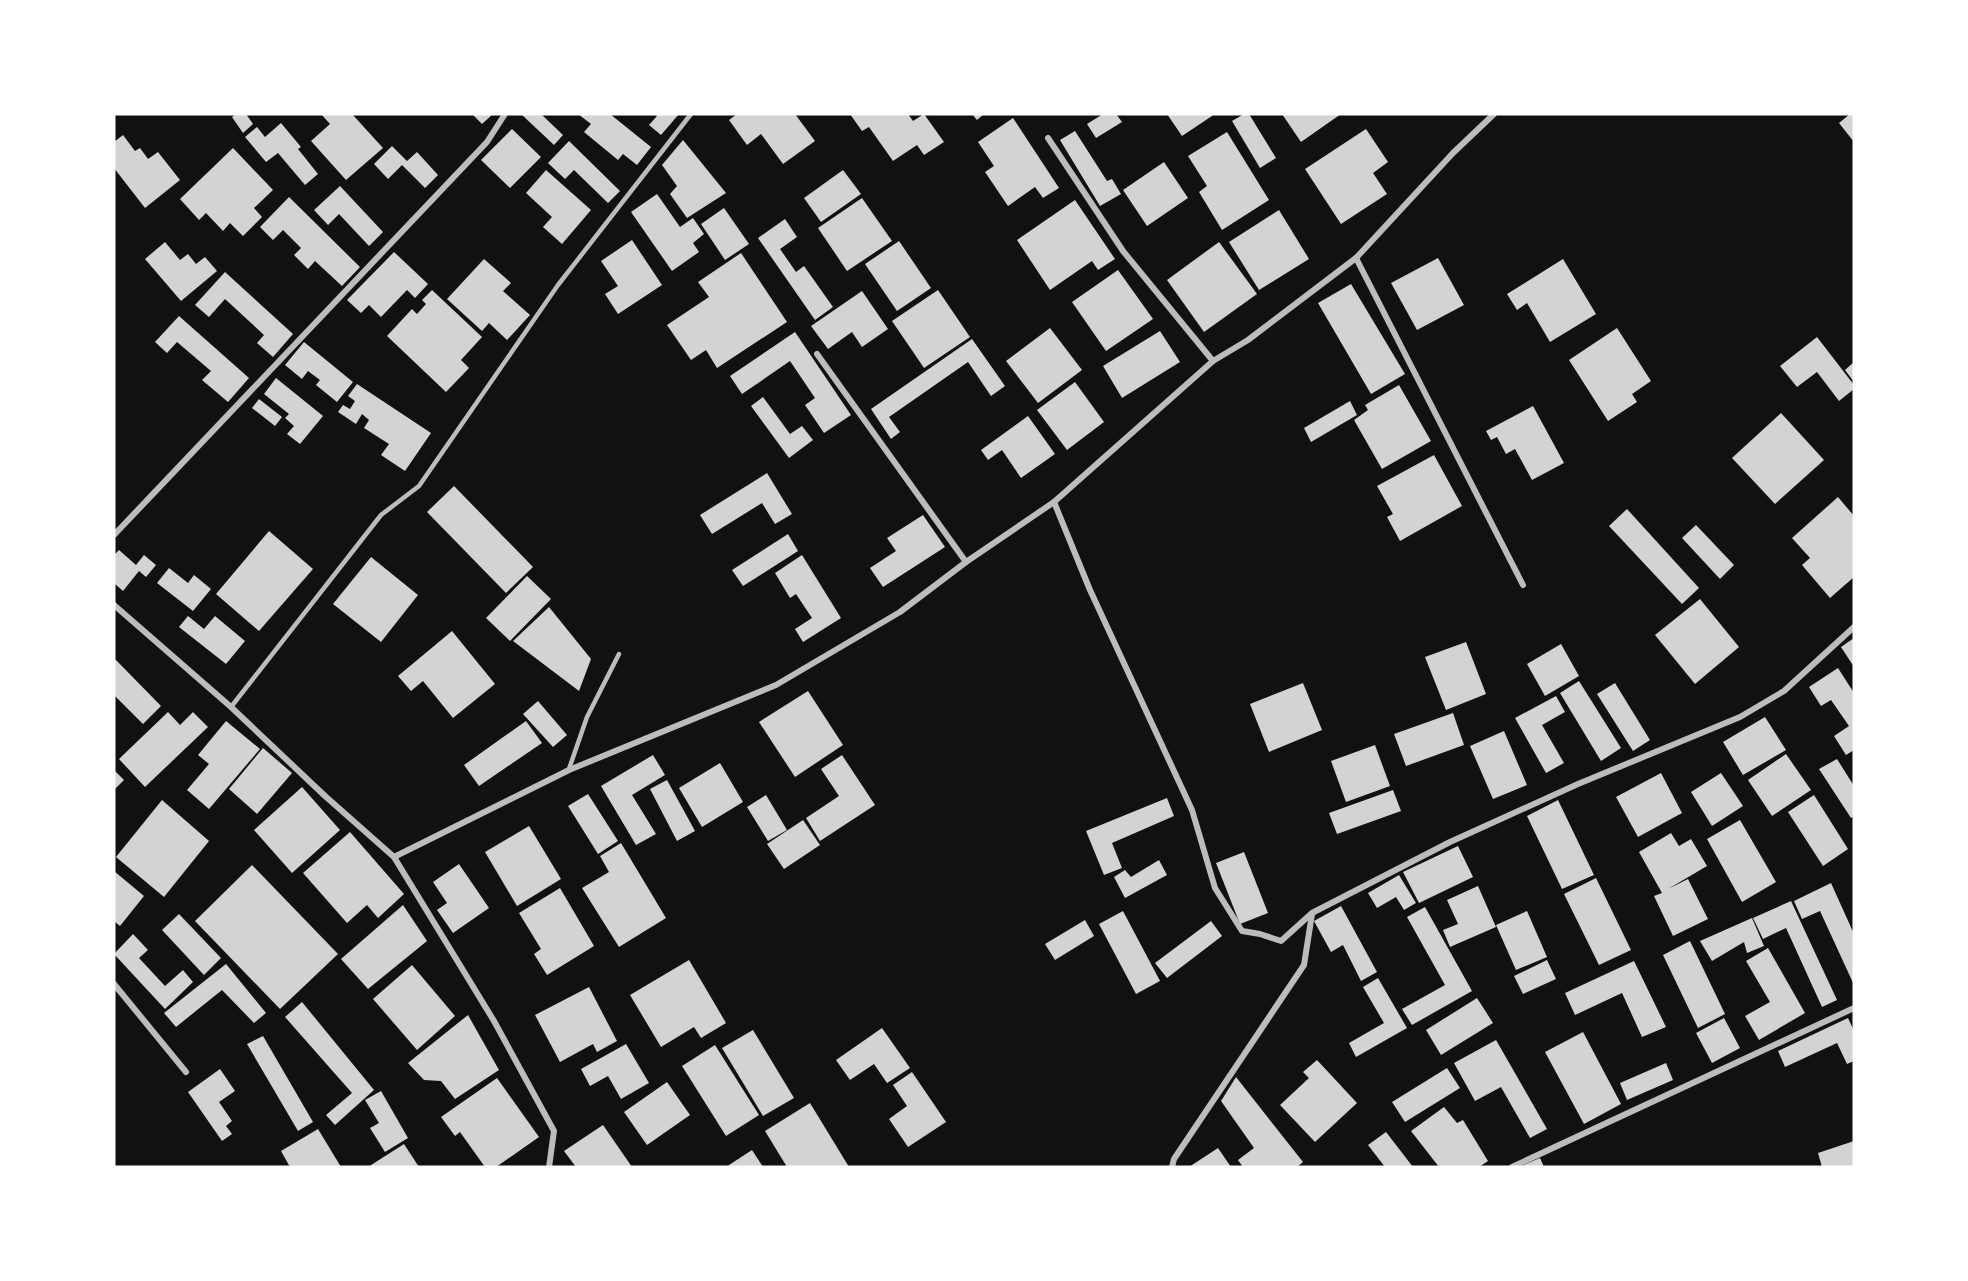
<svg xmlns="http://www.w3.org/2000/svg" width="1968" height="1281" font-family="Jost,sans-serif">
<rect width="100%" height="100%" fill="#111"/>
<g fill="#d3d3d3">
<path d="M 236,114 L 246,114 L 253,124 L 243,133 L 232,117 Z"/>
<path d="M 321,114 L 352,114 L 383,148 L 346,180 L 311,141 L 330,124 Z"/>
<path d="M 472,114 L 493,114 L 482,124 Z"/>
<path d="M 521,114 L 541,114 L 563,135 L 554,145 Z"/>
<path d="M 578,114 L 610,114 L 651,147 L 637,165 L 623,154 L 618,160 L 584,132 L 591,124 Z"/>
<path d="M 654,114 L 679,114 L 661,135 L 649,125 L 657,116 Z"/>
<path d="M 737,114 L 795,114 L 815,141 L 783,164 L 761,134 L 747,145 L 729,120 Z"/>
<path d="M 850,114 L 908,114 L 913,121 L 924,114 L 944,142 L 924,155 L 917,145 L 893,161 L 869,127 L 862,131 Z"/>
<path d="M 972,114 L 984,114 L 977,120 Z"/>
<path d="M 1103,114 L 1116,114 L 1122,122 L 1096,138 L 1087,124 Z"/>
<path d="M 1167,114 L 1215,114 L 1182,136 Z"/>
<path d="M 1244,114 L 1249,114 L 1276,158 L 1260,168 L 1232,121 Z"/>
<path d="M 1282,114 L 1341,114 L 1301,142 Z"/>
<path d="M 1850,114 L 1854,114 L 1854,142 L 1839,123 Z"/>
<path d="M 1013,118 L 1059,188 L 1043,198 L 1035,187 L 1008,206 L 985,172 L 994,166 L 978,142 Z"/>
<path d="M 281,123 L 301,147 L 298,149 L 318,174 L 305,185 L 278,153 L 266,162 L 245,137 L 257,127 L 265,137 Z"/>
<path d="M 512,129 L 541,157 L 510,188 L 481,160 Z"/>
<path d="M 1366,129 L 1388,162 L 1373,173 L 1387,194 L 1341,224 L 1305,169 Z"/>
<path d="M 1075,131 L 1107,181 L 1112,179 L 1121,194 L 1100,206 L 1060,140 Z"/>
<path d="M 1227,132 L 1269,200 L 1222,230 L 1199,192 L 1207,186 L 1188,156 Z"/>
<path d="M 123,135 L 135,151 L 140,148 L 148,159 L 158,152 L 180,180 L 145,208 L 114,168 L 114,142 Z"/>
<path d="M 683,140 L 726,193 L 687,218 L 670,194 L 677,186 L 662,165 Z"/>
<path d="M 569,141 L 620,191 L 608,203 L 574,170 L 565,179 L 548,163 Z"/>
<path d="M 392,146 L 407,161 L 417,152 L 438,175 L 425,188 L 402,165 L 388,179 L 374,164 Z"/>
<path d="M 233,148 L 273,190 L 254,208 L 262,217 L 243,236 L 230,223 L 223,231 L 206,213 L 199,220 L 180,199 Z"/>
<path d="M 1164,162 L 1188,198 L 1147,226 L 1123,190 Z"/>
<path d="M 546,170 L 591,210 L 562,244 L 543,227 L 552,217 L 526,193 Z"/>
<path d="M 843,170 L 861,194 L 821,222 L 804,198 Z"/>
<path d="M 340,186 L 383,232 L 369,246 L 339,214 L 328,225 L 314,210 Z"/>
<path d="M 657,194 L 680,227 L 693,218 L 704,234 L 693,243 L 699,252 L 672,271 L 631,212 Z"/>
<path d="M 289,197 L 360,267 L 342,286 L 315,261 L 308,269 L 294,255 L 301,248 L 283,230 L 273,240 L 260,227 Z"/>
<path d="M 862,198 L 892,241 L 847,271 L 818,228 Z"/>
<path d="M 1075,200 L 1115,259 L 1098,270 L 1092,261 L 1050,290 L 1017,240 Z"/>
<path d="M 724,208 L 749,244 L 725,260 L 701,224 Z"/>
<path d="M 1279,210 L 1309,259 L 1259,290 L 1229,242 Z"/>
<path d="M 785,219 L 797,237 L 780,249 L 796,272 L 804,266 L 833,307 L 815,320 L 758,238 Z"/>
<path d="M 632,240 L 662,285 L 618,314 L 605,294 L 618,286 L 601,261 Z"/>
<path d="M 899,241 L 931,288 L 897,311 L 865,264 Z"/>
<path d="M 165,242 L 180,260 L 188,254 L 196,264 L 205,257 L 217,271 L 181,301 L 145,259 Z"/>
<path d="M 1219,242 L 1257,294 L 1204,332 L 1167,280 Z"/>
<path d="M 394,252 L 428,284 L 415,298 L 407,290 L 381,317 L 369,305 L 361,313 L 347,300 Z"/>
<path d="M 741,253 L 787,322 L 717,368 L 706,350 L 691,360 L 667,325 L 709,297 L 698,282 Z"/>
<path d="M 1438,258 L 1464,305 L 1417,330 L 1391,283 Z"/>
<path d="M 484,259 L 511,283 L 503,291 L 530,315 L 507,340 L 489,323 L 482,331 L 447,299 Z"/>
<path d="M 1563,259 L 1596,314 L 1550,342 L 1527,303 L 1517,310 L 1507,294 Z"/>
<path d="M 1118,270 L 1153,319 L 1106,351 L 1072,302 Z"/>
<path d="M 225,272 L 293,334 L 273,357 L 257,343 L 264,335 L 225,299 L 209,317 L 195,305 Z"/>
<path d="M 1351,284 L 1405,374 L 1371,394 L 1318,303 Z"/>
<path d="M 432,290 L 482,337 L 461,360 L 469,368 L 446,392 L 387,336 L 412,309 L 417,314 L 426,304 L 422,300 Z"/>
<path d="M 938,290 L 970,337 L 924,368 L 892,321 Z"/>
<path d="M 862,291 L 888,329 L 862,347 L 852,332 L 828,349 L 811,326 Z"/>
<path d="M 179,316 L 249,378 L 228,402 L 202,380 L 211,371 L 177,342 L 167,353 L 155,342 Z"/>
<path d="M 1050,328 L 1082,370 L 1038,403 L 1006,361 Z"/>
<path d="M 1617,328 L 1651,381 L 1632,394 L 1637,402 L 1608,421 L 1569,360 Z"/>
<path d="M 1160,331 L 1180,362 L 1122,398 L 1103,366 Z"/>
<path d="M 795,332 L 851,415 L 824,433 L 805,405 L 815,398 L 790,361 L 742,394 L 730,376 Z"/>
<path d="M 1817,337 L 1854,385 L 1854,389 L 1839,401 L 1817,372 L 1797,387 L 1780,366 Z"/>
<path d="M 972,339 L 1005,386 L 991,396 L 968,362 L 889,417 L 900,432 L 891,439 L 871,409 Z"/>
<path d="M 304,342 L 353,382 L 337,402 L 316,385 L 320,380 L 308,371 L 302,379 L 285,365 Z"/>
<path d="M 1854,362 L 1854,382 L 1845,370 Z"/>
<path d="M 276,378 L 323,416 L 300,444 L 287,434 L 294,426 L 285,418 L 289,414 L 264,394 Z"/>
<path d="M 1075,382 L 1104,422 L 1067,450 L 1037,410 Z"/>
<path d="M 357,384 L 431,433 L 405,471 L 381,455 L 389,444 L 364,428 L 369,420 L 362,414 L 356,424 L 338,412 L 343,405 L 350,409 L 355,401 L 348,396 Z"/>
<path d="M 1399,385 L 1431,441 L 1382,469 L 1354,420 L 1368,410 L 1365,405 Z"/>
<path d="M 763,397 L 790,434 L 802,426 L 813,440 L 789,458 L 751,406 Z"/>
<path d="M 259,399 L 282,417 L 275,426 L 252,408 Z"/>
<path d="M 1350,401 L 1357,415 L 1311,442 L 1304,428 Z"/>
<path d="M 1533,406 L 1564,463 L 1532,480 L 1515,449 L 1506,454 L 1497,437 L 1491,440 L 1486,431 Z"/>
<path d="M 1781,413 L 1824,460 L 1775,504 L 1732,458 Z"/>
<path d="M 1028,416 L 1055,454 L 1021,478 L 1002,450 L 988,460 L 981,450 Z"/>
<path d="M 1434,455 L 1462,506 L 1400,541 L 1387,517 L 1393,514 L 1377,486 Z"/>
<path d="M 767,473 L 792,514 L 775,524 L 762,503 L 712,534 L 700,515 Z"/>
<path d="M 454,486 L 533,567 L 506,593 L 427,512 Z"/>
<path d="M 1838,497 L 1854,516 L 1854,577 L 1830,598 L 1802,565 L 1810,558 L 1792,538 Z"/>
<path d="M 1627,509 L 1699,588 L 1682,604 L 1609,526 Z"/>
<path d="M 923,515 L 945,547 L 883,587 L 870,568 L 896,551 L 887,538 Z"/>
<path d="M 1696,525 L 1734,565 L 1720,579 L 1682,538 Z"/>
<path d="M 269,531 L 313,569 L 259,631 L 216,594 Z"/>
<path d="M 788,534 L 798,551 L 743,586 L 732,570 Z"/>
<path d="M 119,550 L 136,565 L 144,555 L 156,565 L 146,577 L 139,571 L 123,591 L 114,583 L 114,555 Z"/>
<path d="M 802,555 L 841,618 L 803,642 L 795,629 L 812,618 L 796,594 L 790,598 L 775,573 Z"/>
<path d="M 371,557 L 418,595 L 381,642 L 333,604 Z"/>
<path d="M 169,568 L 188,583 L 194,575 L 211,589 L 193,611 L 157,583 Z"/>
<path d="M 527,576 L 551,599 L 510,641 L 486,618 Z"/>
<path d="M 1700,599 L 1739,647 L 1695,684 L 1655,635 Z"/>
<path d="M 549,607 L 591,659 L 579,691 L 513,641 Z"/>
<path d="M 188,616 L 204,629 L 215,616 L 245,641 L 226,664 L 179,627 Z"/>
<path d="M 452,631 L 495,684 L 453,718 L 423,681 L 411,691 L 398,676 Z"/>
<path d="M 1854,638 L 1854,667 L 1841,647 Z"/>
<path d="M 1466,642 L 1486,694 L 1446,710 L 1425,657 Z"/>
<path d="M 1561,644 L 1579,676 L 1545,696 L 1527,664 Z"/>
<path d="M 114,658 L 161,706 L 143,724 L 114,695 Z"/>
<path d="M 1838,668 L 1854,693 L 1854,750 L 1846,755 L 1834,736 L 1849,726 L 1831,700 L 1821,706 L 1809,687 Z"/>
<path d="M 1579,681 L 1621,748 L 1601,761 L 1560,693 Z"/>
<path d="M 1303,683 L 1322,730 L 1269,752 L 1250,704 Z"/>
<path d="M 1615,683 L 1650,740 L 1633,751 L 1597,694 Z"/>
<path d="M 808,691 L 843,745 L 795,777 L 759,722 Z"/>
<path d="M 1556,696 L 1565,712 L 1542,725 L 1564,763 L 1546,773 L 1515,718 Z"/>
<path d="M 538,701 L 567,735 L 553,747 L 523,714 Z"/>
<path d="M 168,712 L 180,725 L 193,712 L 208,727 L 145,787 L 119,759 Z"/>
<path d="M 1453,713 L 1464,745 L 1406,766 L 1394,734 Z"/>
<path d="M 1765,717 L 1786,750 L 1743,775 L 1723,742 Z"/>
<path d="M 226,721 L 260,749 L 209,809 L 187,790 L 209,764 L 198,755 Z"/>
<path d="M 526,721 L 542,743 L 479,786 L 464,765 Z"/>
<path d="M 1504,731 L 1527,785 L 1493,799 L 1470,746 Z"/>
<path d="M 1375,745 L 1390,786 L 1346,802 L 1331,761 Z"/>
<path d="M 263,748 L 292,773 L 257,814 L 229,789 Z"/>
<path d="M 1786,754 L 1811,790 L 1772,816 L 1748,780 Z"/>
<path d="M 653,755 L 665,775 L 632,795 L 656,834 L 636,845 L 601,786 Z"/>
<path d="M 842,755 L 875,805 L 820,841 L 806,818 L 839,796 L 821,769 Z"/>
<path d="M 1837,759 L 1854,786 L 1854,816 L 1851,818 L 1819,769 Z"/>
<path d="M 720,763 L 743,802 L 702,827 L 679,788 Z"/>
<path d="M 114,770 L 124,780 L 114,790 Z"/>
<path d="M 1661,773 L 1682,813 L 1638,837 L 1616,797 Z"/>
<path d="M 1721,773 L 1743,806 L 1712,826 L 1691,792 Z"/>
<path d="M 667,780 L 695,831 L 677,841 L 650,789 Z"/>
<path d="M 302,787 L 340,830 L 292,873 L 254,830 Z"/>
<path d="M 1393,790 L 1401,811 L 1337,834 L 1329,813 Z"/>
<path d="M 588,794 L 618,841 L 598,854 L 568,806 Z"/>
<path d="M 766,795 L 787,830 L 768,841 L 747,807 Z"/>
<path d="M 1814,795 L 1848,849 L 1823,866 L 1788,812 Z"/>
<path d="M 1167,798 L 1174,816 L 1112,843 L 1122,868 L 1104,875 L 1086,831 Z"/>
<path d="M 162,800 L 209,841 L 164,897 L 116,857 Z"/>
<path d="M 1558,800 L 1594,875 L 1562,889 L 1527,816 Z"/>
<path d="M 803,820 L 820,845 L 784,869 L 767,844 Z"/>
<path d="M 1740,820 L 1776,882 L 1742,902 L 1707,839 Z"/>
<path d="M 529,826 L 561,879 L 517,906 L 485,852 Z"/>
<path d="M 350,832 L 404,894 L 378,918 L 367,905 L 347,923 L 303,873 Z"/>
<path d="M 1671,833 L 1679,846 L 1691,839 L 1707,866 L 1668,889 L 1688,879 L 1708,919 L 1673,936 L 1654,896 L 1662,893 L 1639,852 Z"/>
<path d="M 621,843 L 666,918 L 619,947 L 582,888 L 609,872 L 600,856 Z"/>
<path d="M 1458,846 L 1473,877 L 1419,903 L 1403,872 Z"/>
<path d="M 1244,852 L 1268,913 L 1240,924 L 1216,863 Z"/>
<path d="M 1159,860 L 1167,875 L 1125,898 L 1114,877 L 1125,870 L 1131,877 Z"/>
<path d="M 459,864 L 489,908 L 453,933 L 437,910 L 447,903 L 433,882 Z"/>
<path d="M 252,865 L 338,954 L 280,1009 L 195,921 Z"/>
<path d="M 114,871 L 144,896 L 120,926 L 114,921 Z"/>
<path d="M 1399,875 L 1416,903 L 1404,910 L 1396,897 L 1377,908 L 1368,893 Z"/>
<path d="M 1596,878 L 1631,950 L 1599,965 L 1564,894 Z"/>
<path d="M 1831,883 L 1854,934 L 1854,985 L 1820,911 L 1802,919 L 1794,901 Z"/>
<path d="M 1478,886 L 1496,927 L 1450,947 L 1443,930 L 1458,924 L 1447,900 Z"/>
<path d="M 560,888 L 594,946 L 547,975 L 534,954 L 541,949 L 519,913 Z"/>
<path d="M 1791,901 L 1837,1000 L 1822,1007 L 1786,928 L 1763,939 L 1753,918 Z"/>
<path d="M 403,905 L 427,941 L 368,989 L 341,959 Z"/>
<path d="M 1341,906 L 1377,972 L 1361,981 L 1343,945 L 1331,952 L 1314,921 Z"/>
<path d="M 1425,907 L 1472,991 L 1412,1025 L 1402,1009 L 1445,985 L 1407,917 Z"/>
<path d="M 1123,911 L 1160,981 L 1136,994 L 1099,924 Z"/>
<path d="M 1527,911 L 1547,957 L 1516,970 L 1496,925 Z"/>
<path d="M 179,914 L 221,958 L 204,975 L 162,930 Z"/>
<path d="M 1752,918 L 1764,946 L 1747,953 L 1744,942 L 1712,961 L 1700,941 Z"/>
<path d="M 1085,920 L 1094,936 L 1055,960 L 1045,944 Z"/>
<path d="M 1211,921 L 1222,936 L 1167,978 L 1155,963 Z"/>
<path d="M 133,934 L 148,950 L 139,958 L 165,986 L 183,970 L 193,982 L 165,1009 L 114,954 Z"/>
<path d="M 1690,941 L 1725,1014 L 1698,1028 L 1663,955 Z"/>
<path d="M 1768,948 L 1805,1013 L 1759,1040 L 1745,1016 L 1770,1002 L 1746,961 Z"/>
<path d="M 689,960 L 726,1023 L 701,1038 L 694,1027 L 661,1047 L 630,995 Z"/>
<path d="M 1547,960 L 1556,979 L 1523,994 L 1514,976 Z"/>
<path d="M 1634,961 L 1666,1027 L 1642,1037 L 1622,993 L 1575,1015 L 1565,993 Z"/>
<path d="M 226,964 L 266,1013 L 254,1023 L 222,990 L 176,1027 L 164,1013 Z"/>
<path d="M 412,965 L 455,1016 L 417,1050 L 373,999 Z"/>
<path d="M 1378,978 L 1407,1028 L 1356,1057 L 1349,1043 L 1384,1023 L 1363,987 Z"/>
<path d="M 589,987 L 617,1041 L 597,1052 L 593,1044 L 560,1062 L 535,1015 Z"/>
<path d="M 1477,998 L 1493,1023 L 1441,1055 L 1426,1030 Z"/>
<path d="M 302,1002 L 374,1090 L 335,1125 L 326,1115 L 352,1093 L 285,1017 Z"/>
<path d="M 468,1015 L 499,1070 L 455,1099 L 441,1081 L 424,1080 L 408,1063 Z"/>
<path d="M 1724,1018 L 1740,1048 L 1712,1063 L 1696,1033 Z"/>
<path d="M 1848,1018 L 1854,1031 L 1854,1061 L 1847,1064 L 1837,1043 L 1785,1067 L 1778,1051 Z"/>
<path d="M 882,1028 L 910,1068 L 887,1083 L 874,1064 L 850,1080 L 836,1060 Z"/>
<path d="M 753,1030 L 794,1098 L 763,1116 L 722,1048 Z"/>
<path d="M 1583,1032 L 1621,1104 L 1584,1124 L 1545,1052 Z"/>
<path d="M 263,1036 L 313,1122 L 298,1131 L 247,1044 Z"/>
<path d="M 1496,1040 L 1547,1129 L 1530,1138 L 1501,1087 L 1475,1101 L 1454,1063 Z"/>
<path d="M 626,1044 L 649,1083 L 621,1099 L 608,1076 L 590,1086 L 581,1069 Z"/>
<path d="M 715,1045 L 759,1115 L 726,1136 L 682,1066 Z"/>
<path d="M 1317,1060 L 1357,1103 L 1315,1142 L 1280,1105 L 1309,1078 L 1303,1072 Z"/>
<path d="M 1666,1063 L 1673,1080 L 1627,1100 L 1620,1083 Z"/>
<path d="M 1447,1068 L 1460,1088 L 1405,1122 L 1392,1102 Z"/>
<path d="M 220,1069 L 235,1091 L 219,1102 L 232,1121 L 226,1126 L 232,1134 L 222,1141 L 188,1092 Z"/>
<path d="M 912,1072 L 946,1122 L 908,1147 L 889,1119 L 907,1106 L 893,1085 Z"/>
<path d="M 1236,1077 L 1303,1162 L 1297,1167 L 1243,1167 L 1238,1160 L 1254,1148 L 1221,1101 Z"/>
<path d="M 497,1078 L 539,1137 L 496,1167 L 485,1167 L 460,1132 L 455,1136 L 441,1117 Z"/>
<path d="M 667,1082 L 690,1115 L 647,1145 L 624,1112 Z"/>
<path d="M 381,1091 L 408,1138 L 385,1152 L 370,1128 L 379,1123 L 365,1100 Z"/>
<path d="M 810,1103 L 849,1167 L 787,1167 L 765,1131 Z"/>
<path d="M 1444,1107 L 1457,1123 L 1463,1120 L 1488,1161 L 1479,1167 L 1439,1167 L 1411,1131 Z"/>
<path d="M 603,1125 L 632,1167 L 576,1167 L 564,1151 Z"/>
<path d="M 318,1129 L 341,1167 L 290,1167 L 281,1151 Z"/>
<path d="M 1386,1132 L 1413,1167 L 1385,1167 L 1368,1145 Z"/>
<path d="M 1854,1141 L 1854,1167 L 1822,1167 L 1818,1153 Z"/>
<path d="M 404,1144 L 419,1167 L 368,1167 Z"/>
<path d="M 1218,1148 L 1231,1167 L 1189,1167 Z"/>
<path d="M 752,1150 L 763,1167 L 726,1167 Z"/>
<path d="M 1540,1158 L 1544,1167 L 1519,1167 Z"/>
</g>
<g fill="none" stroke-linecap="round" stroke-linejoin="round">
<g stroke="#bcbcbc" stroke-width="4.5">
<path d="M 231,707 L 381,515 L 419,486 L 558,285 L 691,114"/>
<path d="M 569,769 L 587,717 L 619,654"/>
</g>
<g stroke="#bcbcbc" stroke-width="6">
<path d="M 1048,138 L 1123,251 L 1213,361"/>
<path d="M 1356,258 L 1523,585"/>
<path d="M 817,354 L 966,562"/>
<path d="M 1054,502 L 1090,590 L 1192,810 L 1215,888 L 1242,931 L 1260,934 L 1281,941 L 1312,913 L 1450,842 L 1578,784 L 1740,717 L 1784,691 L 1854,627"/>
<path d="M 114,535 L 487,142 L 505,114"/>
<path d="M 114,605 L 231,707 L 325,796 L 394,857 L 494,1021 L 554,1131 L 549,1167"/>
<path d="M 394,857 L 569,770 L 776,685 L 900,612 L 966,562 L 1054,502 L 1213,361 L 1248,340 L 1356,258 L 1453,153 L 1494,114"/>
<path d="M 114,984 L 186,1072"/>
<path d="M 1172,1167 L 1174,1159 L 1304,965 L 1312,914"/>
<path d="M 1512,1167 L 1854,1008"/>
</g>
</g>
<rect width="1968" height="1281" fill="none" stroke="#ffffff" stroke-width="231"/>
</svg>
